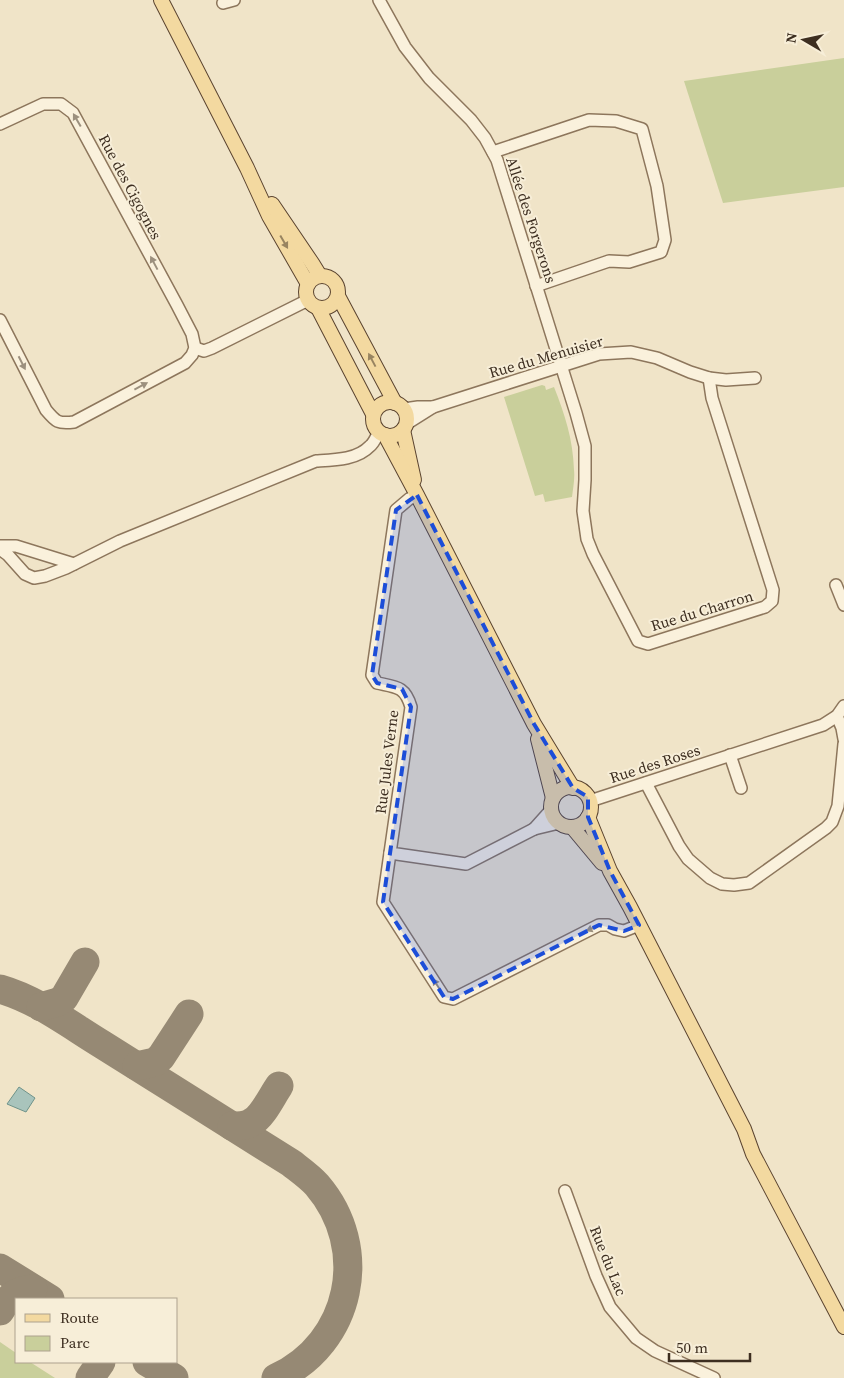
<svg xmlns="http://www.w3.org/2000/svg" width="844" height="1378" font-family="'Source Serif 4',serif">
<rect width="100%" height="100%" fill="#f0e4c8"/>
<g fill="#c9cf9b">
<path d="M 844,58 L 844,187 L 723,203 L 684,81 Z"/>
<path d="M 542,385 L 545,386 L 546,390 L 554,387 C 565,415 573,439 574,470 C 575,479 573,488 572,497 L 545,502 L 543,494 L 535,496 L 504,397 Z"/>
<path d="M 0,1342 L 16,1353 L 16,1362 L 30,1362 L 55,1378 L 0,1378 Z"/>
</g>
<path fill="#a9c4bc" stroke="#6f938a" d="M 19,1087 L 35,1098 L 26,1112 L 7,1104 Z"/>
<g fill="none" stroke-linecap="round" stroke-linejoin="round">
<g stroke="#968974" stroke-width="29">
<path d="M 0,989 C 38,1000 70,1025 103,1045 C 166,1084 228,1124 291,1163 C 300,1170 310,1177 317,1185 C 371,1248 352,1343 276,1378"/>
<path d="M 41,1007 L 58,1002 L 64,998 L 85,962"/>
<path d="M 137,1066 L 155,1062 L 161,1057 L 189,1014"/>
<path d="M 232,1126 C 239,1126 246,1126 252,1122 C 263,1116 272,1096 279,1086"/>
<path d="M 0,1268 L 50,1299"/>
<path d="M 0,1311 C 9,1296 16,1291 33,1289"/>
<path d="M 147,1362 L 174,1378"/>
<path d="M 90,1378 L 101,1362"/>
</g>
<g stroke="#8d765c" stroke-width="14">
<g id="minor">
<path d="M 379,0 L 405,47 L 429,78 L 471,120 L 485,138 L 497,160 L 576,413 L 585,446 L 585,480 L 583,511 L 587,539 L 593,554 L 638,641 L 648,644 L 765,607 L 772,601 L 773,590 L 712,398 L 709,378"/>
<path d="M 223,3 L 234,0"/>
<path d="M 0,124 L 43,104 L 61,104 L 73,113 L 177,305 L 192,334 L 195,348 L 192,355 L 185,363 L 74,422 C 58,424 56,422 46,410 L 0,320"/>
<path d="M 493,152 L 589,120 L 616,121 L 642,129 L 657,186 L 665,240 L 661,252 L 629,262 L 609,261 L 536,286"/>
<path d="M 195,348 L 204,351 L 212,348 L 308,300"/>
<path d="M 404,409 L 418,407 L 433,407"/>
<path d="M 406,424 L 433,407 L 599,354 L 631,352 L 657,358 L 690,372 L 709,378 L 726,380 L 755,378"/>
<path d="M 417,495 L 409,499 L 396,510 L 372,675 L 377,683 C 396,687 405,686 411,707 L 390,853 L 466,864 L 534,829 L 559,823"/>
<path d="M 0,546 L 16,546 L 74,564"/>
<path d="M 0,549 L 8,555 L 25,574 L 34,578 L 45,576 L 66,568 L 120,541 L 316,461 C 334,460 357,460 370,446 C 374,443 376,437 379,432"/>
<path d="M 836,585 L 844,605"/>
<path d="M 837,716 L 842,728 L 844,739"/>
<path d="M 730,755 L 741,788"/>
<path d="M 646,783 L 679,846 L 688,859 L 710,878 L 722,884 L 734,885 L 749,883 L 826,828 L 832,822 L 838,806 L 844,744"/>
<path d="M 590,801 L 823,725 L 837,716 L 844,706"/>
<path d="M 534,829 L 551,810"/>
<path d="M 390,853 L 383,902 L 444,997 L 453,999 L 599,925 L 608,925 L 615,929 L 624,931 L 639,925"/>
<path d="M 565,1191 L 596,1276 L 610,1307 L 636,1338 L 655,1351 L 714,1378"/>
</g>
</g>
<g stroke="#5b4430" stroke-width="16">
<g id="major">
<path d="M 161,0 L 247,168 L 269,216 L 308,284"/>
<path d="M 272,204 L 312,263 L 320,276"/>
<circle cx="322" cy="292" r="16"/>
<path d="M 338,296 L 395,403"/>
<path d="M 318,308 L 373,414"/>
<circle cx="390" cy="419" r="17"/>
<path d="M 403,430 L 414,480"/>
<path d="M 385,435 L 417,495 L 534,724 L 573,788"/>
<path d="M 538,739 L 553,798"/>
<circle cx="571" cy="807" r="20"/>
<path d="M 588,817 L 610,871 L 630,907 L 744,1129 L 753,1154 L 844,1327"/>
<path d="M 572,827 L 602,863"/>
</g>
</g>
<use href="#minor" stroke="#faf1dc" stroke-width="11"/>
<use href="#major" stroke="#f3d9a0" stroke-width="14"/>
</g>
<defs><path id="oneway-solid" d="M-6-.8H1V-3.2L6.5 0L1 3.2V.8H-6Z" transform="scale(1.25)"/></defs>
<g fill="#9c907e">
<use href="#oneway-solid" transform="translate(77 120) rotate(-120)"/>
<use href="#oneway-solid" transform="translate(154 263) rotate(-118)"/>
<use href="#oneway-solid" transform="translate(22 363) rotate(63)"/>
<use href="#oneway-solid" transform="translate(141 386) rotate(-28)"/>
<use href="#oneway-solid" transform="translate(593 928) rotate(156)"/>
<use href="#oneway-solid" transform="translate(437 985) rotate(-123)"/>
</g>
<g fill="#988460">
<use href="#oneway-solid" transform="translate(284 242) rotate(60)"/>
<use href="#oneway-solid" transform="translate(372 360) rotate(-118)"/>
</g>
<path fill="#1d4ed8" fill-opacity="0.2" stroke="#1d4ed8" stroke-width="4" stroke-dasharray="10 6" stroke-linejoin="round" d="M 417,495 L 534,724 L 573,788 L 588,797 L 588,817 L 610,871 L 639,925 L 624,931 L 599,925 L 453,999 L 444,997 L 383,902 L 411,707 L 402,689 L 377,683 L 372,675 L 396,510 Z"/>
<g text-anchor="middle" stroke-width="4" stroke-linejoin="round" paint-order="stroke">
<g font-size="15" fill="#3d2e20" stroke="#f7eed8">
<text transform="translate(130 187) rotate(62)" y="5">Rue des Cigognes</text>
<text transform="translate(531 220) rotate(72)" y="5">Allée des Forgerons</text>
<text transform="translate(546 357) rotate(-16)" y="5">Rue du Menuisier</text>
<text transform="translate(702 611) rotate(-17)" y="5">Rue du Charron</text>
<text transform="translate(387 762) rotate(-83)" y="5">Rue Jules Verne</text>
<text transform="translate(655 764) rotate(-18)" y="5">Rue des Roses</text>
<text transform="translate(608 1261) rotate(68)" y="5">Rue du Lac</text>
</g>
</g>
<rect x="15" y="1298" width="162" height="65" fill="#f7eed8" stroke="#ada18e"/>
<rect x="25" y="1314" width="25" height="8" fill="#f3d9a0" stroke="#ada18e"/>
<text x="60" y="1323" font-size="15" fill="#3d2e20">Route</text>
<rect x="25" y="1336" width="25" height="15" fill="#c9cf9b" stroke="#ada18e"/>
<text x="60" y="1348" font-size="15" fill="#3d2e20">Parc</text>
<g transform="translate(804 40) rotate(279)" stroke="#f7eed8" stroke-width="4" paint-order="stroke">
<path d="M0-4L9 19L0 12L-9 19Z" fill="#3d2e20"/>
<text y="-8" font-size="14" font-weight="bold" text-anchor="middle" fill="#3d2e20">N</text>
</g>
<path d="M669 1353v8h81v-8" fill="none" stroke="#3d2e20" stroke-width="2.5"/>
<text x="676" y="1353" font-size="15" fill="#3d2e20" stroke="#f7eed8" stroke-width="4" paint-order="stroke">50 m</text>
</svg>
